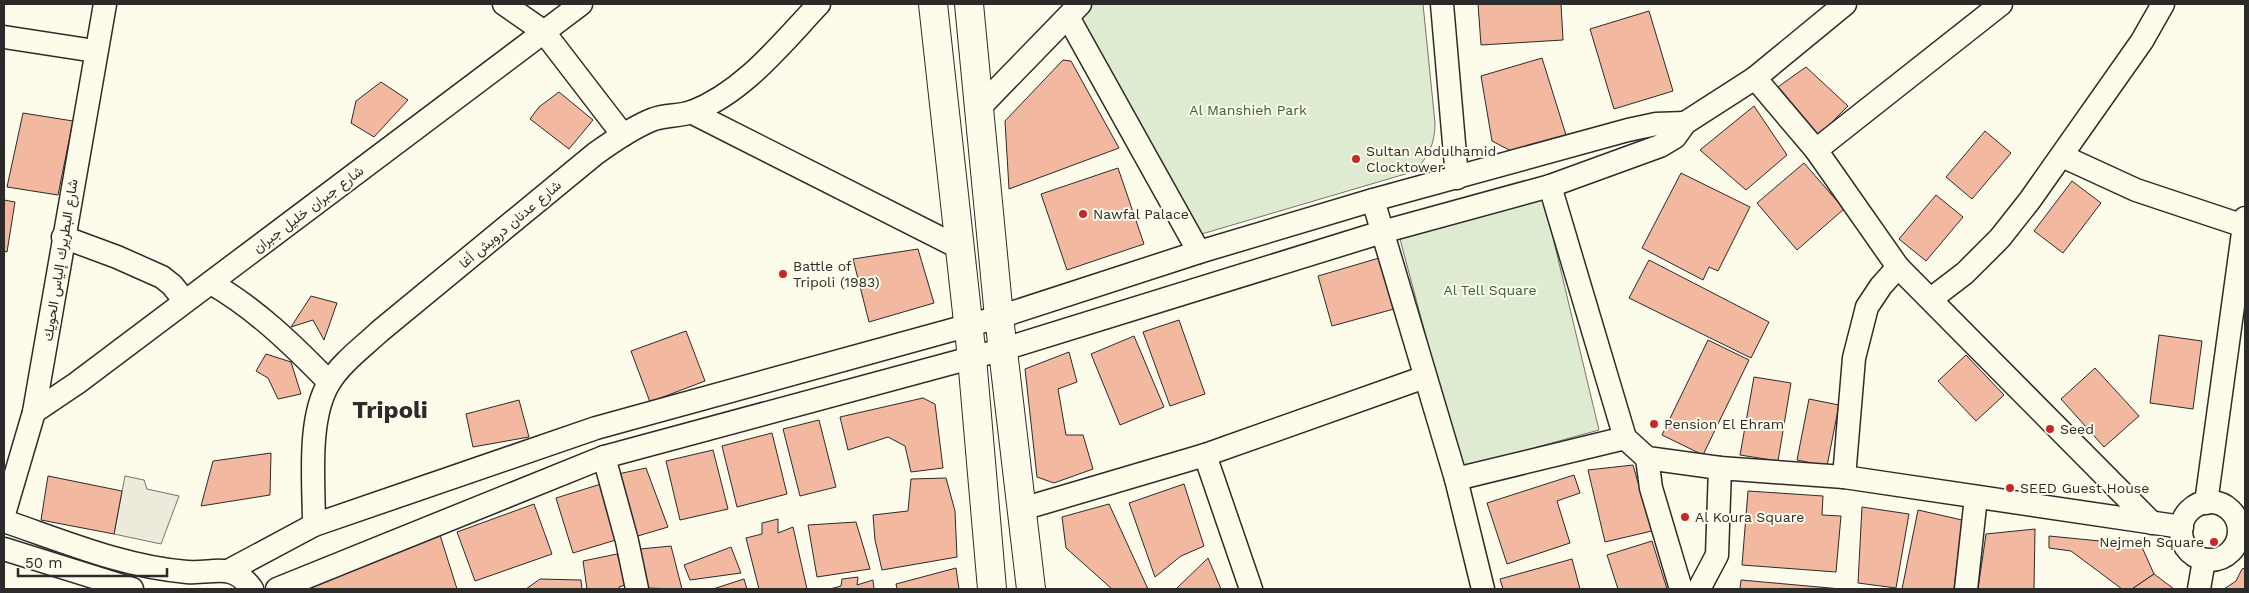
<svg xmlns="http://www.w3.org/2000/svg" width="2249" height="593" font-family="'Work Sans',Vazirmatn,sans-serif">
<rect width="100%" height="100%" fill="#fdfbea"/>
<g fill="#deebd1" stroke="#74746e">
<path d="M 1092,4 L 1423,4 L 1435,123 C 1435,144 1428,159 1412,172 L 1195,236 L 1075,22 Z"/>
<path d="M 1543,196 L 1599,430 L 1461,468 L 1400,239 Z"/>
</g>
<path fill="#eceadb" stroke="#74746e" d="M 125,476 L 144,480 L 147,489 L 179,496 L 161,544 L 114,534 Z"/>
<g fill="#f2b8a0" stroke="#2b2b2b">
<path d="M 1478,4 L 1561,4 L 1563,40 L 1481,45 Z"/>
<path d="M 1649,11 L 1673,91 L 1614,109 L 1590,29 Z"/>
<path d="M 1542,58 L 1566,135 L 1513,152 L 1492,141 L 1481,76 Z"/>
<path d="M 1063,60 L 1071,61 L 1119,148 L 1009,189 L 1005,121 Z"/>
<path d="M 1806,67 L 1848,106 L 1817,137 L 1775,89 Z"/>
<path d="M 381,82 L 408,100 L 374,137 L 351,123 L 356,101 Z"/>
<path d="M 559,92 L 593,120 L 569,149 L 530,119 L 539,107 Z"/>
<path d="M 1754,106 L 1787,155 L 1746,190 L 1700,150 Z"/>
<path d="M 23,113 L 73,121 L 58,195 L 7,187 Z"/>
<path d="M 1985,131 L 2011,153 L 1972,199 L 1946,177 Z"/>
<path d="M 1804,163 L 1844,209 L 1797,250 L 1757,203 Z"/>
<path d="M 1118,168 L 1144,244 L 1067,270 L 1041,194 Z"/>
<path d="M 1681,173 L 1750,207 L 1718,271 L 1709,267 L 1703,280 L 1642,248 Z"/>
<path d="M 2072,181 L 2101,203 L 2063,253 L 2034,231 Z"/>
<path d="M 1936,195 L 1963,217 L 1926,261 L 1899,239 Z"/>
<path d="M 4,200 L 15,202 L 7,252 L 4,251 Z"/>
<path d="M 918,249 L 934,303 L 869,322 L 853,259 Z"/>
<path d="M 1379,258 L 1394,309 L 1332,326 L 1318,276 Z"/>
<path d="M 1649,260 L 1769,322 L 1751,358 L 1629,298 Z"/>
<path d="M 311,296 L 337,303 L 324,340 L 313,320 L 291,327 Z"/>
<path d="M 1179,320 L 1205,394 L 1170,406 L 1143,332 Z"/>
<path d="M 686,331 L 705,381 L 650,402 L 631,351 Z"/>
<path d="M 2159,335 L 2202,341 L 2193,409 L 2150,403 Z"/>
<path d="M 1134,336 L 1164,407 L 1120,425 L 1091,354 Z"/>
<path d="M 1708,340 L 1749,360 L 1703,455 L 1662,435 Z"/>
<path d="M 1069,352 L 1077,382 L 1058,389 L 1066,435 L 1083,435 L 1093,469 L 1054,483 L 1037,477 L 1025,369 Z"/>
<path d="M 266,354 L 291,362 L 301,394 L 278,399 L 268,378 L 256,371 Z"/>
<path d="M 1966,355 L 2004,395 L 1976,421 L 1938,381 Z"/>
<path d="M 2095,368 L 2139,416 L 2104,447 L 2061,399 Z"/>
<path d="M 1754,377 L 1791,383 L 1778,461 L 1740,455 Z"/>
<path d="M 923,398 L 935,404 L 943,468 L 911,472 L 905,446 L 888,437 L 848,450 L 840,417 Z"/>
<path d="M 1809,399 L 1839,405 L 1827,466 L 1797,460 Z"/>
<path d="M 519,400 L 529,437 L 473,447 L 466,414 Z"/>
<path d="M 819,420 L 836,487 L 800,496 L 783,429 Z"/>
<path d="M 772,433 L 787,494 L 737,507 L 722,446 Z"/>
<path d="M 713,450 L 728,509 L 680,520 L 666,461 Z"/>
<path d="M 271,453 L 270,495 L 201,506 L 213,461 Z"/>
<path d="M 1633,465 L 1652,531 L 1605,542 L 1588,470 Z"/>
<path d="M 646,468 L 668,527 L 631,538 L 618,474 Z"/>
<path d="M 1574,475 L 1580,493 L 1557,501 L 1570,543 L 1507,564 L 1487,503 Z"/>
<path d="M 48,476 L 122,491 L 114,534 L 41,520 Z"/>
<path d="M 946,478 L 955,511 L 957,557 L 882,570 L 875,540 L 873,515 L 908,511 L 911,479 Z"/>
<path d="M 601,484 L 619,539 L 573,553 L 556,498 Z"/>
<path d="M 1184,484 L 1204,546 L 1181,556 L 1155,577 L 1129,503 Z"/>
<path d="M 1748,491 L 1823,496 L 1822,515 L 1841,516 L 1836,572 L 1742,565 Z"/>
<path d="M 534,504 L 552,554 L 475,581 L 457,532 Z"/>
<path d="M 1109,504 L 1148,589 L 1112,589 L 1066,548 L 1062,517 Z"/>
<path d="M 1862,507 L 1909,514 L 1896,588 L 1858,583 Z"/>
<path d="M 1918,510 L 1962,520 L 1954,589 L 1902,589 Z"/>
<path d="M 778,519 L 778,533 L 793,527 L 807,589 L 759,589 L 746,538 L 762,534 L 762,523 Z"/>
<path d="M 856,522 L 870,569 L 817,577 L 808,525 Z"/>
<path d="M 2035,529 L 2034,589 L 1978,589 L 1986,534 Z"/>
<path d="M 440,535 L 457,589 L 309,589 L 312,582 Z"/>
<path d="M 2049,536 L 2141,545 L 2154,574 L 2132,589 L 2122,589 L 2071,551 L 2049,548 Z"/>
<path d="M 1652,541 L 1667,589 L 1618,589 L 1607,555 Z"/>
<path d="M 671,546 L 682,589 L 645,588 L 640,549 Z"/>
<path d="M 731,547 L 741,573 L 690,580 L 684,565 Z"/>
<path d="M 617,554 L 628,584 L 619,587 L 620,589 L 587,589 L 583,561 Z"/>
<path d="M 1208,558 L 1221,589 L 1176,589 Z"/>
<path d="M 1572,559 L 1580,589 L 1503,589 L 1500,579 Z"/>
<path d="M 956,568 L 959,589 L 897,589 L 896,584 Z"/>
<path d="M 2245,568 L 2245,589 L 2224,589 L 2236,581 L 2242,569 Z"/>
<path d="M 2154,574 L 2174,589 L 2132,589 Z"/>
<path d="M 858,577 L 857,585 L 873,580 L 874,589 L 830,589 L 841,586 L 842,579 Z"/>
<path d="M 540,579 L 581,580 L 582,589 L 526,589 Z"/>
<path d="M 744,579 L 747,589 L 713,589 Z"/>
<path d="M 1741,580 L 1841,589 L 1740,589 Z"/>
</g>
<g fill="none" stroke-linecap="round" stroke-linejoin="round">
<g stroke="#2b2b2b" stroke-width="25">
<g id="minor">
<path d="M 504,4 L 543,31 L 623,135"/>
<path d="M 1442,4 L 1457,178"/>
<path d="M 1068,17 L 1199,252"/>
<path d="M 4,37 L 95,51"/>
<path d="M 1755,78 L 1816,150 L 1898,267 L 2152,523"/>
<path d="M 978,109 L 1080,4"/>
<path d="M 691,112 L 958,247"/>
<path d="M 1816,150 L 2001,4"/>
<path d="M 2062,156 L 2136,190 L 2244,226"/>
<path d="M 1550,186 L 1625,438"/>
<path d="M 1373,200 L 1456,479 L 1483,589"/>
<path d="M 63,237 L 117,257 L 162,277 L 172,285 L 185,301"/>
<path d="M 211,283 C 256,309 293,345 329,382"/>
<path d="M 1931,299 L 1965,273 L 2000,238 L 2030,200 L 2142,41 L 2163,4"/>
<path d="M 34,412 L 77,383 L 581,4"/>
<path d="M 1205,455 L 1251,589"/>
<path d="M 604,457 L 627,541 L 637,589"/>
<path d="M 1647,458 L 1651,488 L 1681,589"/>
<path d="M 1844,477 L 1854,358 L 1867,307 L 1881,286 L 1898,267"/>
<path d="M 1456,479 L 1625,438 L 1647,458 L 1720,468 L 1844,477 L 2182,527"/>
<circle cx="2210" cy="531" r="29"/>
<path d="M 2206,503 L 2245,218"/>
<path d="M 1022,509 L 1205,455 L 1425,377"/>
<path d="M 4,514 L 34,412 L 105,4"/>
<path d="M 4,521 C 63,541 124,567 187,572 C 215,574 232,561 252,589"/>
<path d="M 314,525 C 314,484 307,419 329,383 C 341,363 363,347 380,331 L 595,154 C 613,141 633,127 654,119 C 666,115 680,116 692,112 C 744,92 782,43 819,4"/>
<path d="M 4,549 L 132,589"/>
<path d="M 230,570 L 314,525 L 596,428 L 999,317 L 1199,252 L 1373,200 L 1628,130 L 1656,124 L 1685,123"/>
<path d="M 277,589 L 604,457 L 1004,349 L 1382,232 L 1550,186 L 1660,146 L 1675,137 L 1685,123 L 1755,78 L 1845,4"/>
<path d="M 1699,589 L 1717,555 L 1720,468"/>
<path d="M 1966,589 L 1976,497"/>
<path d="M 2199,589 L 2204,560"/>
</g>
</g>
<g stroke="#2b2b2b" stroke-width="30">
<g id="highway">
<path d="M 933,4 L 972,358 L 992,589"/>
<path d="M 969,4 L 999,317 L 1031,589"/>
</g>
</g>
<use href="#minor" stroke="#fdfbea" stroke-width="22"/>
<use href="#highway" stroke="#fdfbea" stroke-width="28"/>
</g>
<g fill="#c62828" stroke="#fdfbea" stroke-width="2">
<circle cx="1356" cy="159" r="5"/>
<circle cx="1083" cy="214" r="5"/>
<circle cx="783" cy="274" r="5"/>
<circle cx="1654" cy="424" r="5"/>
<circle cx="2050" cy="429" r="5"/>
<circle cx="2010" cy="488" r="5"/>
<circle cx="1685" cy="517" r="5"/>
<circle cx="2214" cy="542" r="5"/>
</g>
<g text-anchor="middle" stroke-width="4" stroke-linejoin="round" paint-order="stroke">
<g font-size="14" fill="#34623c" stroke="#fdfbea">
<text x="1248" y="115">Al Manshieh Park</text>
<text x="1490" y="295">Al Tell Square</text>
</g>
<g font-size="14" fill="#2b2b2b" stroke="#fdfbea" text-anchor="start">
<text x="1366" y="156">Sultan Abdulhamid<tspan x="1366" dy="16">Clocktower</tspan></text>
<text x="1093" y="219">Nawfal Palace</text>
<text x="793" y="271">Battle of<tspan x="793" dy="16">Tripoli (1983)</tspan></text>
<text x="1664" y="429">Pension El Ehram</text>
<text x="2060" y="434">Seed</text>
<text x="2020" y="493">SEED Guest House</text>
<text x="1695" y="522">Al Koura Square</text>
<text x="2204" y="547" text-anchor="end">Nejmeh Square</text>
</g>
<g font-size="14" fill="#2b2b2b" stroke="#fdfbea">
<text transform="translate(308 209) rotate(-37)" y="5">شارع جبران خليل جبران</text>
<text transform="translate(510 224) rotate(-40)" y="5">شارع عدنان درويش أغا</text>
<text transform="translate(60 260) rotate(-81)" y="5">شارع البطريرك إلياس الحويك</text>
</g>
<g font-size="24" font-weight="bold" fill="#2b2b2b" stroke="#fdfbea">
<text x="390" y="418">Tripoli</text>
</g>
</g>
<rect width="2249" height="593" fill="none" stroke="#2b2b2b" stroke-width="10"/>
<path d="M18 568v8h149v-8" fill="none" stroke="#2b2b2b" stroke-width="2.5"/>
<text x="25" y="568" font-size="15" fill="#2b2b2b" stroke="#fdfbea" stroke-width="4" paint-order="stroke">50 m</text>
</svg>
